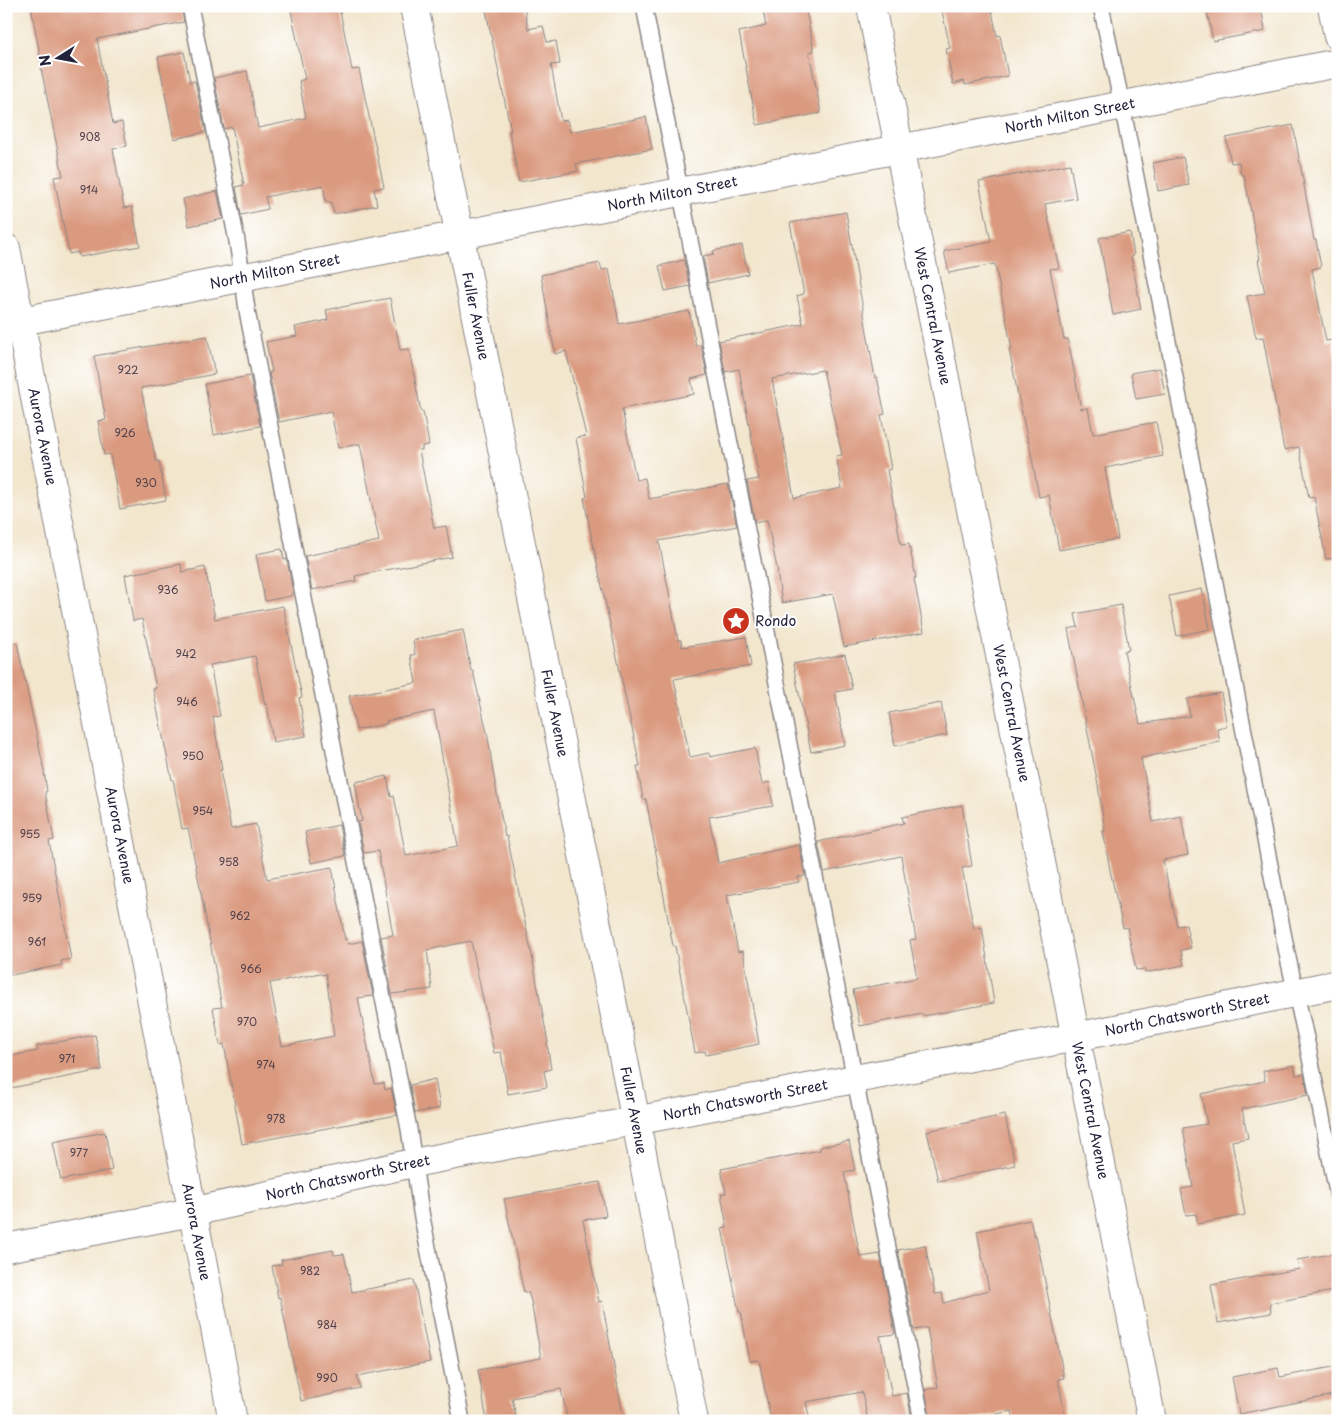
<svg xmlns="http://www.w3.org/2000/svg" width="1344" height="1427" font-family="'Playpen Sans',sans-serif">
<rect width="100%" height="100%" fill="#fff"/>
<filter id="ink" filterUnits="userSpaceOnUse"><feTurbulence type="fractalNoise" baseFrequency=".02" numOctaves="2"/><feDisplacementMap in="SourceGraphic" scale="10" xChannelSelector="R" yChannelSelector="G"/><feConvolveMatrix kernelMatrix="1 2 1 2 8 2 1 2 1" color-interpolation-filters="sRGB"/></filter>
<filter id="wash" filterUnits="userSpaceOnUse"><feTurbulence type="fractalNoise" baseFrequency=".0096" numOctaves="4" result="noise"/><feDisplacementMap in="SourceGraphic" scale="20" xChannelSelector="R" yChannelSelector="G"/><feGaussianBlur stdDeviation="1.12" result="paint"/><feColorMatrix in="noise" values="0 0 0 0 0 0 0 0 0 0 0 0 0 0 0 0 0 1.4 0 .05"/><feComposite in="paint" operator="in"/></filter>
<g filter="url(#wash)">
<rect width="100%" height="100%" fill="#f2e6cd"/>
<g id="blocks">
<g fill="#da9a7f" fill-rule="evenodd">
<path d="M 31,6 L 181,6 L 184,22 L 97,39 L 113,124 L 122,122 L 127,146 L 113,149 L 124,208 L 132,207 L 140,246 L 79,257 L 78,252 L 69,254 L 54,177 L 63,176 L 41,68 L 42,67 Z"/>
<path d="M 290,6 L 339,6 L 352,70 L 359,69 L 384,187 L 374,189 L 377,205 L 334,214 L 331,202 L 326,202 L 323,185 L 265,197 L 268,209 L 241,215 L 236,187 L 244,185 L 232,127 L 224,129 L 214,78 L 247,71 L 258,128 L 306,118 L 299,81 L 305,79 Z"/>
<path d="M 485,6 L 524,6 L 528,29 L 543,26 L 547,42 L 556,41 L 560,64 L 551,65 L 561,121 L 567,120 L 570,132 L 646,117 L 652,149 L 576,164 L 578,171 L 519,182 L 509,131 L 511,131 Z"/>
<path d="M 762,6 L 805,6 L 814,51 L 809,52 L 821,113 L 757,125 L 739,32 L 766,26 Z"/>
<path d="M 941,6 L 991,6 L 997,36 L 1000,35 L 1008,76 L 965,85 L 964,81 L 953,84 L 946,49 L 950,48 Z"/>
<path d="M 1206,6 L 1261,6 L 1265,31 L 1213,41 Z"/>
<path d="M 184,52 L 190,82 L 195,81 L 206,132 L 174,139 L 158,57 Z"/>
<path d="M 1293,125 L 1314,240 L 1316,240 L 1321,267 L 1312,269 L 1326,341 L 1332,340 L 1338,371 L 1338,558 L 1326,559 L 1314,497 L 1309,498 L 1299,447 L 1284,450 L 1263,337 L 1256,338 L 1247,296 L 1265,293 L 1258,260 L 1260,260 L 1244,175 L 1241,175 L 1239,162 L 1231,163 L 1226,138 Z"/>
<path d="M 1183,157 L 1189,185 L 1158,191 L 1153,163 Z"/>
<path d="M 1070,164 L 1076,198 L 1045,204 L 1059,268 L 1050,269 L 1064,339 L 1068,339 L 1081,409 L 1088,408 L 1093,434 L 1156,422 L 1163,456 L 1105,468 L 1118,539 L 1059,550 L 1049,495 L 1039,497 L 1029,442 L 1028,442 L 1017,390 L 1009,349 L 1012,349 L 995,264 L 949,273 L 944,251 L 991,242 L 979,182 Z"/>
<path d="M 217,191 L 223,219 L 189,226 L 183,199 Z"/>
<path d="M 846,212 L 875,378 L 877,377 L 885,414 L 881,415 L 891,469 L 887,470 L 901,545 L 909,544 L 916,578 L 914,578 L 924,632 L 844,647 L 833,594 L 782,603 L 777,573 L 778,573 L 767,520 L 755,523 L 747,481 L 759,479 L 739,369 L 725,372 L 719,341 L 803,324 L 797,296 L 804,294 L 790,223 ZM 823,370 L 842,455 L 836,456 L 842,488 L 794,498 L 772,379 Z"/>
<path d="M 1130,232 L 1134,255 L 1131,256 L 1141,309 L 1113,315 L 1099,238 Z"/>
<path d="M 742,245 L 748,274 L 708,283 L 703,256 L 714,254 L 713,251 Z"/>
<path d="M 684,260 L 690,286 L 665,291 L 659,266 Z"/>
<path d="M 600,263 L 602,270 L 609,269 L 619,324 L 689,311 L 696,346 L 701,345 L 707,375 L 691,379 L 694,394 L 622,409 L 636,480 L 645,478 L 649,499 L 728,484 L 737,526 L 659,541 L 678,640 L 681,640 L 682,647 L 746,637 L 751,666 L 674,679 L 690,757 L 709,753 L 710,757 L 755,748 L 762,784 L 769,782 L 773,806 L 709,817 L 718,863 L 799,845 L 805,876 L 798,877 L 799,882 L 727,895 L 738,952 L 743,951 L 759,1044 L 706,1055 L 705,1051 L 695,1053 L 675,946 L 673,946 L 646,799 L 643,799 L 637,766 L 640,766 L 589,525 L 584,498 L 587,497 L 576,438 L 586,436 L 566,351 L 555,354 L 541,275 Z"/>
<path d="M 390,298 L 400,350 L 409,349 L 421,412 L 423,411 L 429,445 L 422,446 L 422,450 L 419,450 L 434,528 L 446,526 L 452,557 L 355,576 L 356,581 L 312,590 L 305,556 L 379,541 L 360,444 L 338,448 L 331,411 L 279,422 L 269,373 L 272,372 L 266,342 L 297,336 L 295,327 L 328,320 L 326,310 Z"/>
<path d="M 207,336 L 215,374 L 141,388 L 156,461 L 159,461 L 166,500 L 120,509 L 110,454 L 104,455 L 98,421 L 106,420 L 94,356 Z"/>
<path d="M 1160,368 L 1165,394 L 1136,399 L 1131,373 Z"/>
<path d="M 250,376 L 260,426 L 214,435 L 205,384 Z"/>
<path d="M 282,549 L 284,560 L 287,559 L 293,593 L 291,594 L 291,596 L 265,601 L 256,554 Z"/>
<path d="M 181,564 L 182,572 L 205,567 L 215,619 L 283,606 L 302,697 L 299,698 L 306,736 L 273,742 L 267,704 L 265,705 L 255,656 L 210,665 L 220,716 L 213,717 L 222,770 L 220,770 L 231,829 L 256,824 L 267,879 L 332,867 L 345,940 L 347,939 L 348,944 L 362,941 L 373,996 L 358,998 L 375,1084 L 384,1083 L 385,1090 L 391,1088 L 397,1115 L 242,1144 L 224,1044 L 220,1045 L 213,1008 L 222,1007 L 199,882 L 188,828 L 182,829 L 173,779 L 172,780 L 153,689 L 156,688 L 142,619 L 133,621 L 125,575 ZM 320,973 L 321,975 L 326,974 L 334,1036 L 282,1046 L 270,983 Z"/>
<path d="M 1202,589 L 1210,629 L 1177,636 L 1169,596 Z"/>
<path d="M 1121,605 L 1129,650 L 1124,651 L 1140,724 L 1190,716 L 1187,699 L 1221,693 L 1227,726 L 1217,728 L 1220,742 L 1141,758 L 1153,822 L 1181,816 L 1188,855 L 1163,860 L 1177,926 L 1186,925 L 1191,948 L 1181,950 L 1184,965 L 1145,973 L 1144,969 L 1136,970 L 1127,927 L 1123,928 L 1110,870 L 1103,831 L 1105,831 L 1098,785 L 1068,629 L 1078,627 L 1075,614 Z"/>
<path d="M 463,630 L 471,671 L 473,671 L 488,737 L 493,772 L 505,837 L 507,836 L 531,951 L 548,1043 L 547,1043 L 551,1069 L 544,1071 L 547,1087 L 508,1094 L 501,1052 L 494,1053 L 471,941 L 427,950 L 432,989 L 392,994 L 381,937 L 393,935 L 378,851 L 364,853 L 358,822 L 362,821 L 355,782 L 387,776 L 391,797 L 394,796 L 406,856 L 458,846 L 434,711 L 386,721 L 387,724 L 356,730 L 349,696 L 416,683 L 411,655 L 415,655 L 413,640 Z"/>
<path d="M 17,643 L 43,765 L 47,791 L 45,792 L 54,840 L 49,841 L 71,959 L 61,961 L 62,965 L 11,975 L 6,950 L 6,644 Z"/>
<path d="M 845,654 L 852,689 L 835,692 L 845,745 L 811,752 L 793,664 Z"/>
<path d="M 941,703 L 947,735 L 895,746 L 889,713 Z"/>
<path d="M 962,805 L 972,866 L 962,868 L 974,929 L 982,927 L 994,1003 L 923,1016 L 923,1014 L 860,1026 L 853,990 L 917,978 L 910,940 L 916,939 L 901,856 L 824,872 L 818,842 L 904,823 L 902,817 Z"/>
<path d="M 339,825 L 345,856 L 311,863 L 305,832 Z"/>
<path d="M 95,1035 L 102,1070 L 6,1089 L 6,1057 L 38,1051 L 37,1046 Z"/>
<path d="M 1294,1065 L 1296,1075 L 1304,1074 L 1308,1095 L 1242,1109 L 1248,1138 L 1232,1141 L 1245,1215 L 1198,1224 L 1196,1214 L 1186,1215 L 1181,1189 L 1193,1187 L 1183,1128 L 1207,1124 L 1201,1094 L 1265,1081 L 1263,1071 Z"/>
<path d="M 435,1079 L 440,1108 L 415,1113 L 410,1085 Z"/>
<path d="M 1005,1115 L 1015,1165 L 938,1181 L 927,1131 Z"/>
<path d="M 105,1132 L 112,1170 L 61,1180 L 53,1142 Z"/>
<path d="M 849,1141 L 855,1170 L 844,1172 L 860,1257 L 880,1254 L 895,1334 L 880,1336 L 892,1396 L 907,1393 L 912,1421 L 868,1421 L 862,1392 L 806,1402 L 810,1421 L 771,1421 L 759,1360 L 750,1361 L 741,1312 L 739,1312 L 722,1228 L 727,1227 L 721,1194 L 726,1193 L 721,1169 L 820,1150 L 820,1147 Z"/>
<path d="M 600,1182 L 606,1216 L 583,1220 L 599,1302 L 602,1301 L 624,1421 L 568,1421 L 561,1389 L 512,1398 L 517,1421 L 487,1421 L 478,1370 L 541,1358 L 531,1301 L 528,1292 L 524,1292 L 504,1199 Z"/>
<path d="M 1030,1220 L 1034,1236 L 1036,1235 L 1064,1378 L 1058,1379 L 1066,1421 L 1014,1421 L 1012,1411 L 962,1421 L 931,1421 L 925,1390 L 938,1387 L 927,1328 L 914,1330 L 898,1250 L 925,1245 L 935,1294 L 942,1293 L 944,1303 L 989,1290 L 977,1231 Z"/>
<path d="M 333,1250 L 334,1255 L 344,1254 L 352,1292 L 414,1280 L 430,1362 L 357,1376 L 360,1388 L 301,1401 L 280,1297 L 278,1298 L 272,1266 L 282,1264 L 281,1260 Z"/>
<path d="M 1332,1254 L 1338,1282 L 1338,1290 L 1270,1303 L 1271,1313 L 1218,1323 L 1211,1285 L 1299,1269 L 1297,1260 Z"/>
<path d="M 1338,1366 L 1338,1394 L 1239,1414 L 1232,1377 L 1278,1368 L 1280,1377 Z"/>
</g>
</g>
</g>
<g filter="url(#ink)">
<use href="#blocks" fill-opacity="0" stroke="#8a8484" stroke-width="1"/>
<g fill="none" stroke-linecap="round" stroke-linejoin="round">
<g stroke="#8a8484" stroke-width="18">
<g id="service">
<path d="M 190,6 L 237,241 L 248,316 L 409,1129 L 421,1212 L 462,1421"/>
<path d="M 644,6 L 922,1421"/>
<path d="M 1101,6 L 1122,105 L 1288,958 L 1306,1038 L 1338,1197"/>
</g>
</g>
<g stroke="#8a8484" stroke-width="30">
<g id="minor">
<path id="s1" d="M 414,6 L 629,1086 L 694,1421"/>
<path id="s2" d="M 871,6 L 1152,1421"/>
<path id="s3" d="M 6,248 L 233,1421"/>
<path id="s4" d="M 6,324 L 1338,63"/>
<path id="s5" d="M 6,1248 L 192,1212 L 413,1163 L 1076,1037 L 1338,984"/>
</g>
</g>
<g stroke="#8a8484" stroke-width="30">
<path id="tertiary" d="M 1332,6 L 1338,36"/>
</g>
<use href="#service" stroke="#fff" stroke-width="15"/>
<use href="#minor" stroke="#fff" stroke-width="28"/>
<use href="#tertiary" stroke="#fff" stroke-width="28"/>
</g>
</g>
<defs>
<g id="sight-disc" transform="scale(1.4375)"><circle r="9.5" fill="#c8321e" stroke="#fff"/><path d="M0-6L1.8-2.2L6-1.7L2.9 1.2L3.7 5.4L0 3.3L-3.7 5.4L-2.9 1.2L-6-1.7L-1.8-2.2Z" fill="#fff"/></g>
</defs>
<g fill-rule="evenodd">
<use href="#sight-disc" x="736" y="621"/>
</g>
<g text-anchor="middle" stroke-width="4" stroke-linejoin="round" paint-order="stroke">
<g font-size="11" fill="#50404c">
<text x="90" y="141">908</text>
<text x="89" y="194">914</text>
<text x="128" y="374">922</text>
<text x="125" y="437">926</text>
<text x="146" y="487">930</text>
<text x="168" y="594">936</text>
<text x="186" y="658">942</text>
<text x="187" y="706">946</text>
<text x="193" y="760">950</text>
<text x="203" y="815">954</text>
<text x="30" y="838">955</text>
<text x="229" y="866">958</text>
<text x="32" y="902">959</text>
<text x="240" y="920">962</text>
<text x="37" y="946">961</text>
<text x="251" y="973">966</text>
<text x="247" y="1026">970</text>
<text x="67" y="1063">971</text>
<text x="266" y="1069">974</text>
<text x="276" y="1123">978</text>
<text x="79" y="1157">977</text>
<text x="310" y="1275">982</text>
<text x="327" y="1329">984</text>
<text x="327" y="1382">990</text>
</g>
<g font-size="14" fill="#22223b" stroke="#fff">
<text dy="5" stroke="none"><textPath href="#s4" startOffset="1084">North Milton Street</textPath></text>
<text dy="5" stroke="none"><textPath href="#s4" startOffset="679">North Milton Street</textPath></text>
<text dy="5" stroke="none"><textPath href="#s4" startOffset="274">North Milton Street</textPath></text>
<text dy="5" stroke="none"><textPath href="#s1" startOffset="316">Fuller Avenue</textPath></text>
<text dy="5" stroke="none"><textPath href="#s2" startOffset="316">West Central Avenue</textPath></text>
<text dy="5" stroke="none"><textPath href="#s3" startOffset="192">Aurora Avenue</textPath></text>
<text dy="5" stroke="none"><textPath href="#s1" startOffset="721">Fuller Avenue</textPath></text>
<text dy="5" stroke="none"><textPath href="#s2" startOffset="721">West Central Avenue</textPath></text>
<text dy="5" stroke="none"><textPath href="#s3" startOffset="598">Aurora Avenue</textPath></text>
<text dy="5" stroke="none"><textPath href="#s5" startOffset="1204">North Chatsworth Street</textPath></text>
<text dy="5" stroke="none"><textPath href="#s5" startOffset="754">North Chatsworth Street</textPath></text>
<text dy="5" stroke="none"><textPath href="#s1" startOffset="1126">Fuller Avenue</textPath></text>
<text dy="5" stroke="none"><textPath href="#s2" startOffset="1126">West Central Avenue</textPath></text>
<text dy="5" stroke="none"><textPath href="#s5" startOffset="349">North Chatsworth Street</textPath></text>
<text dy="5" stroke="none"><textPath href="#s3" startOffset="1002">Aurora Avenue</textPath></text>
</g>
<g font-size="14" fill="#22223b" stroke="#fff" text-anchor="start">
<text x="755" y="626">Rondo</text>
</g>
</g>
<rect width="1344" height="1427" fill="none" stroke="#fff" stroke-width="25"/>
<g transform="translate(58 58) rotate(259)" stroke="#ffffff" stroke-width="4" paint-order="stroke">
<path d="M0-4L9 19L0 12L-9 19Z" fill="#22223b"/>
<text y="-8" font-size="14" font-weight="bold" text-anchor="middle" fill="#22223b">N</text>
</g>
</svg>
